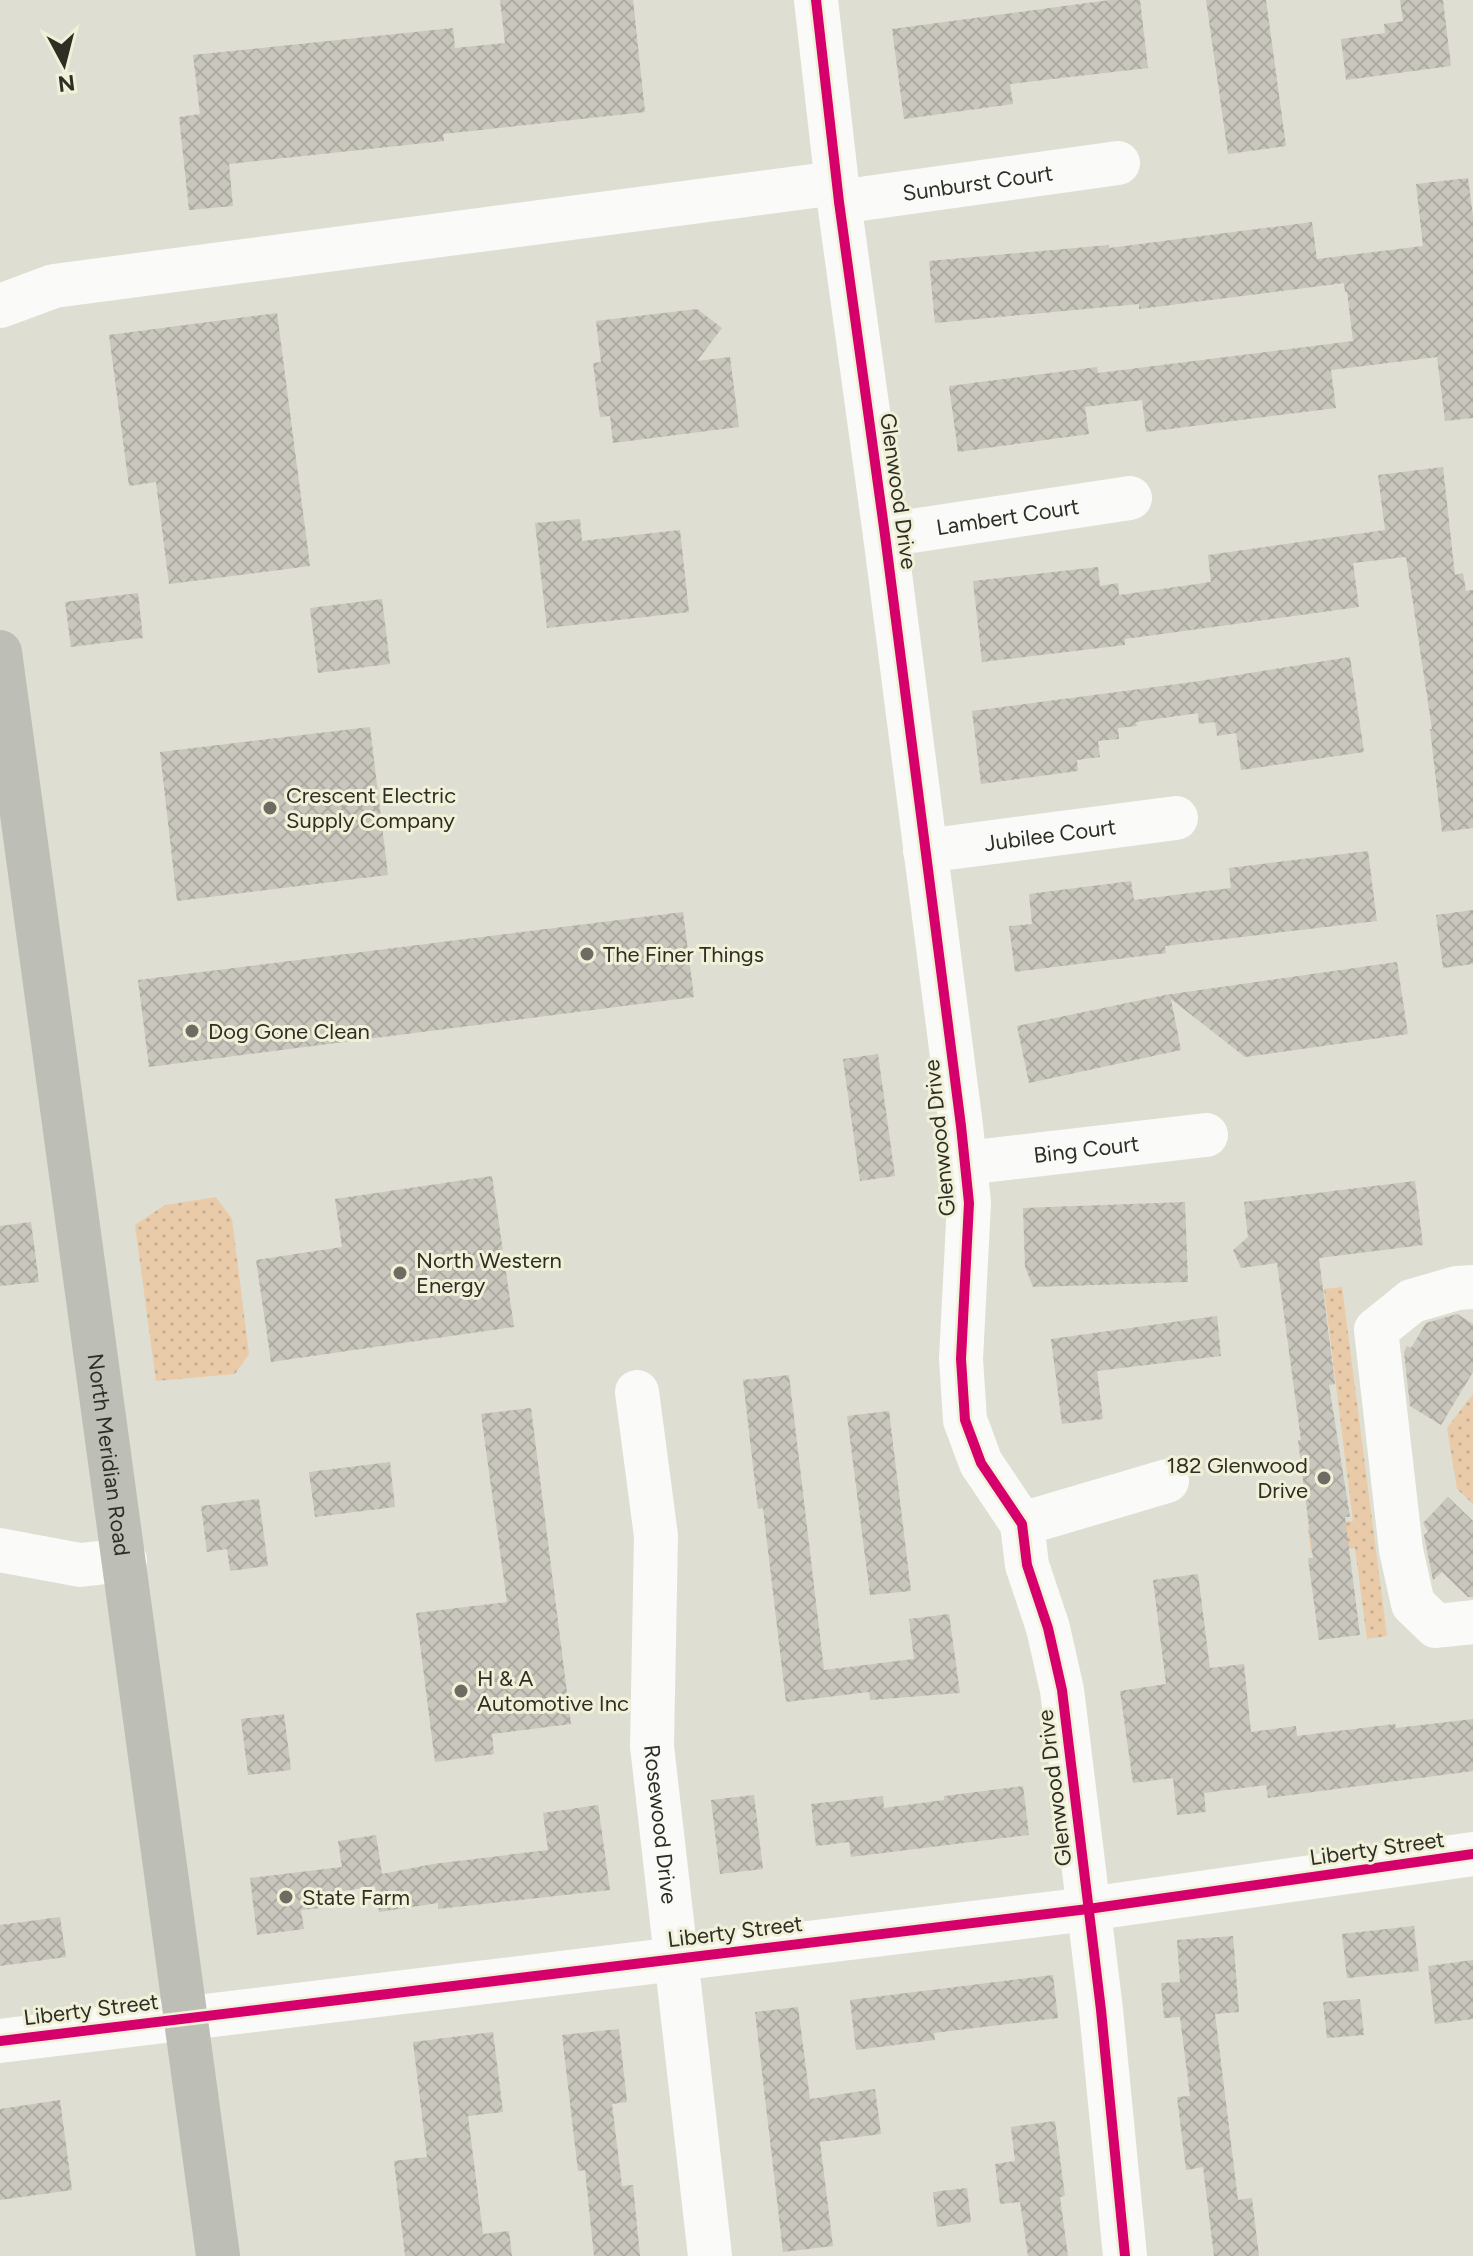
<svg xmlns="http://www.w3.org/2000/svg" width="1473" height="2256" font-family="Figtree,sans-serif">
<defs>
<pattern id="grass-dots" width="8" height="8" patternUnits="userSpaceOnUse" patternTransform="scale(2)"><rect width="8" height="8" fill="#eacba9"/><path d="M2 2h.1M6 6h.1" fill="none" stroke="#c9af91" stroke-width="1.8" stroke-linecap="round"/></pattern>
<pattern id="building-cross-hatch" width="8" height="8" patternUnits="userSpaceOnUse" patternTransform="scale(2)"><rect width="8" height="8" fill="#c9c7bd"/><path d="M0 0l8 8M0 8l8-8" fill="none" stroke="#adaba2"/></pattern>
</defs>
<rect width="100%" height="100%" fill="#deded2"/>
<g fill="url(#grass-dots)">
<path d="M 216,1197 L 232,1219 L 249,1354 L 235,1374 L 156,1381 L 135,1225 L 165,1205 Z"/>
<path d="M 1342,1287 L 1387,1636 L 1367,1639 L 1355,1548 L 1311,1553 L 1308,1527 L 1353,1521 L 1324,1289 Z"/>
<path d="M 1473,1394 L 1473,1504 L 1457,1489 L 1447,1428 Z"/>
</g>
<g fill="url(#building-cross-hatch)">
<path d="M 500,0 L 633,0 L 645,112 L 443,134 L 444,141 L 229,164 L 233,206 L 189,210 L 179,117 L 200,114 L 193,55 L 453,28 L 455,48 L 505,43 Z"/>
<path d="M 1110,0 L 1140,0 L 1148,68 L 1010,84 L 1013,104 L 904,119 L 892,29 Z"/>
<path d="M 1206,0 L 1266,0 L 1286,146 L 1228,154 Z"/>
<path d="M 1400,0 L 1443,0 L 1451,66 L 1346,80 L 1341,39 L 1385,33 L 1384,24 L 1403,21 Z"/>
<path d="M 1468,178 L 1473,216 L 1473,418 L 1445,421 L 1437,357 L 1331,370 L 1336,408 L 1146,432 L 1142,400 L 1085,407 L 1089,434 L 958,452 L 949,386 L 1097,367 L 1098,373 L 1353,341 L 1347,292 L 1345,292 L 1344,283 L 1139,309 L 1139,304 L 935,323 L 929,261 L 1109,245 L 1109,248 L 1312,222 L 1317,259 L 1423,246 L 1416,184 Z"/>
<path d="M 697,309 L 722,328 L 697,361 L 730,357 L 739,427 L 613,443 L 610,416 L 600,417 L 593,363 L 601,362 L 596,321 Z"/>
<path d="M 277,313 L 310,566 L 169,584 L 156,482 L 129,486 L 109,335 Z"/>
<path d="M 1443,467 L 1455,575 L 1463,573 L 1466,591 L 1473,590 L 1473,828 L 1442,832 L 1430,729 L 1432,729 L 1406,557 L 1353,563 L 1359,607 L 1125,639 L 1125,645 L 982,662 L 973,581 L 1098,567 L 1100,586 L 1118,583 L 1119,595 L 1211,582 L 1208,555 L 1385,530 L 1378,475 Z"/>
<path d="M 580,519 L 582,541 L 680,530 L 689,612 L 547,628 L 535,523 Z"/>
<path d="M 138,593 L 143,638 L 71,647 L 65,602 Z"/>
<path d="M 382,599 L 390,664 L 318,673 L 310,608 Z"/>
<path d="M 1350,657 L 1364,752 L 1241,770 L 1236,733 L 1217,736 L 1215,722 L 1199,724 L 1198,713 L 1136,722 L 1137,726 L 1118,728 L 1119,739 L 1098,741 L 1100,757 L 1077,760 L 1078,771 L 981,784 L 972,711 L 1193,682 Z"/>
<path d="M 370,727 L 388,875 L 177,901 L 160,752 Z"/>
<path d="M 1368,851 L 1377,921 L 1165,946 L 1166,953 L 1015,972 L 1009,926 L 1032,924 L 1029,894 L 1131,881 L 1134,900 L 1231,888 L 1229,868 Z"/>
<path d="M 1473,910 L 1473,964 L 1443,968 L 1436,915 Z"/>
<path d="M 683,912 L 694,997 L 149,1067 L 138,980 Z"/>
<path d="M 1397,962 L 1408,1034 L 1245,1057 L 1171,999 L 1181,1050 L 1029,1083 L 1017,1026 L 1165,995 Z"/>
<path d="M 878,1054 L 895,1176 L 860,1181 L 843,1059 Z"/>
<path d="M 492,1176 L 514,1327 L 271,1362 L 256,1260 L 342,1247 L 335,1199 Z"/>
<path d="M 1415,1181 L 1423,1245 L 1319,1258 L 1335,1384 L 1329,1385 L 1350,1517 L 1345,1517 L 1360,1635 L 1319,1640 L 1308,1558 L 1313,1558 L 1298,1440 L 1301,1440 L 1277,1263 L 1241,1268 L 1233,1250 L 1248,1237 L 1244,1202 Z"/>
<path d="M 1185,1202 L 1188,1282 L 1033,1287 L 1025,1267 L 1023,1208 Z"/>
<path d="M 31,1222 L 39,1282 L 0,1286 L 0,1226 Z"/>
<path d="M 1457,1314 L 1473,1324 L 1473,1372 L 1441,1425 L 1410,1406 L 1404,1352 L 1407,1346 L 1411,1348 L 1426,1323 Z"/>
<path d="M 1217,1316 L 1221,1356 L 1097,1371 L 1103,1419 L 1062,1424 L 1051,1339 Z"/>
<path d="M 789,1375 L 824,1670 L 914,1659 L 909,1619 L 949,1614 L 960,1693 L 870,1700 L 869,1692 L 786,1702 L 763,1508 L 758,1509 L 743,1380 Z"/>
<path d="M 531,1408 L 571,1724 L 492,1734 L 494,1754 L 435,1762 L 416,1613 L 507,1602 L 481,1414 Z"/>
<path d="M 889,1411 L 911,1591 L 870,1595 L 847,1416 Z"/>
<path d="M 390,1462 L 395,1507 L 315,1517 L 309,1472 Z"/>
<path d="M 1448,1497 L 1473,1521 L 1473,1597 L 1468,1597 L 1442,1572 L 1433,1580 L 1424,1535 L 1428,1532 L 1423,1523 Z"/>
<path d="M 259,1499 L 268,1566 L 230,1571 L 227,1549 L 207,1552 L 201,1506 Z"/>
<path d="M 1198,1574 L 1210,1668 L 1244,1664 L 1251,1732 L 1296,1726 L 1297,1736 L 1395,1724 L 1396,1728 L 1473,1719 L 1473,1771 L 1268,1798 L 1266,1785 L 1204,1793 L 1206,1812 L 1177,1815 L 1173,1778 L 1133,1783 L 1120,1691 L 1166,1684 L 1153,1580 Z"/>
<path d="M 284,1714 L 291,1770 L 248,1775 L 241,1719 Z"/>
<path d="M 1023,1786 L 1029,1835 L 851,1857 L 849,1842 L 816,1846 L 811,1804 L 883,1796 L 884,1808 L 944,1800 L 944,1796 Z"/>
<path d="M 754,1795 L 763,1869 L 720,1874 L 711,1800 Z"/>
<path d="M 598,1805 L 610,1890 L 438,1909 L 438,1903 L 379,1912 L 375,1886 L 319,1895 L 321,1908 L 301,1910 L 304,1929 L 257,1935 L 250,1878 L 342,1867 L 338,1841 L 376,1835 L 382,1874 L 433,1864 L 548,1850 L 543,1813 Z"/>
<path d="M 60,1917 L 66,1957 L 0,1966 L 0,1925 Z"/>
<path d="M 1414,1926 L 1419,1971 L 1347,1978 L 1342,1934 Z"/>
<path d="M 1233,1936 L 1239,2012 L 1215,2014 L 1238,2200 L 1252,2198 L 1259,2256 L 1214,2256 L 1203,2167 L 1186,2170 L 1177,2097 L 1190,2096 L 1180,2017 L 1164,2018 L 1161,1983 L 1180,1982 L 1177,1940 Z"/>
<path d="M 1473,1960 L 1473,2019 L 1435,2024 L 1428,1966 Z"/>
<path d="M 1053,1975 L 1058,2018 L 934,2033 L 935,2040 L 856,2050 L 850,2000 Z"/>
<path d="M 1360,1999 L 1364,2035 L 1327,2038 L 1323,2002 Z"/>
<path d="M 798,2007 L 810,2099 L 875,2089 L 881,2134 L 820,2142 L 833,2246 L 783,2252 L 755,2012 Z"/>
<path d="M 619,2029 L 627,2102 L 612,2104 L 622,2186 L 633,2185 L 640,2256 L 594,2256 L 585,2170 L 578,2171 L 562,2035 Z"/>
<path d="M 493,2032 L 503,2112 L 468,2116 L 483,2234 L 509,2231 L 512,2256 L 405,2256 L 394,2161 L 427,2157 L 413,2042 Z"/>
<path d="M 60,2100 L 72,2190 L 0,2200 L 0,2109 Z"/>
<path d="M 1055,2121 L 1065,2196 L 1060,2197 L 1068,2256 L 1028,2256 L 1020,2202 L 1000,2204 L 995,2164 L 1015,2161 L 1011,2127 Z"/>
<path d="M 967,2188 L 971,2222 L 937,2227 L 933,2192 Z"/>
</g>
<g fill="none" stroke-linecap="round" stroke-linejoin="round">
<g stroke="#fafaf8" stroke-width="44">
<path d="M 816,0 L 839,202 L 885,535 L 961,1126 L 969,1203 L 961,1359 L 965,1420 L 981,1463 L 1022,1524 L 1027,1565 L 1048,1628 L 1062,1690 L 1101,2010 L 1125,2256"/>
<path id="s1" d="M 839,202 L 1118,163"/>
<path d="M 0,306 L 54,286 L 836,183"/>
<path id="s2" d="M 885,535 L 1130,498"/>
<path id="s3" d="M 925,851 L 1176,818"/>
<path id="s4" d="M 965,1163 L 1206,1135"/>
<path d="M 1473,1287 L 1457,1288 L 1412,1301 L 1376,1330 L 1401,1550 L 1413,1604 L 1436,1626 L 1473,1622"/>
<path id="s5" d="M 637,1392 L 656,1536 L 652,1746 L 710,2256"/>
<path d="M 1022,1524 L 1167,1481"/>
<path d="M 0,1550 L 80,1565 L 125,1560"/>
<path d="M 0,2041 L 1088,1909 L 1473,1854"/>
</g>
<path stroke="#bdbeb6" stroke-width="44" id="s6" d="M 0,652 L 218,2256"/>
<g stroke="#f1f1d9" stroke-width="15">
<g id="cycleway">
<path d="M 816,0 L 839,202 L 885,535 L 961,1126 L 969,1203 L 961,1359 L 965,1420 L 981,1463 L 1022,1524 L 1027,1565 L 1048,1628 L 1062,1690 L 1101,2010 L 1125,2256"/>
<path d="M 0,2041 L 1088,1909 L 1473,1854"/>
</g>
</g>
<use href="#cycleway" stroke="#d6006c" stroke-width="10"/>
</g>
<g fill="#6c6c62" stroke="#f1f1d9" stroke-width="3">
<circle cx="270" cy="808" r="8"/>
<circle cx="587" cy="954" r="8"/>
<circle cx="192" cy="1031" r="8"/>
<circle cx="400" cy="1273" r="8"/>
<circle cx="1324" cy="1478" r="8"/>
<circle cx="461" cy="1691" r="8"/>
<circle cx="286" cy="1897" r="8"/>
</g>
<g text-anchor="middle" stroke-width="6" stroke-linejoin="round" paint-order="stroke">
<g font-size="22" fill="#2e2e25" stroke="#f1f1d9">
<text dy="8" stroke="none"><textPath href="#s1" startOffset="140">Sunburst Court</textPath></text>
<text transform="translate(899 491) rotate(82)" y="8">Glenwood Drive</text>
<text dy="8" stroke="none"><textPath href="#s2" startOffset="124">Lambert Court</textPath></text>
<text dy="8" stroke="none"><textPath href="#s3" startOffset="126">Jubilee Court</textPath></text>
<text transform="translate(939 1138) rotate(-96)" y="8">Glenwood Drive</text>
<text dy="8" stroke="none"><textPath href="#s4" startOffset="122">Bing Court</textPath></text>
<text dy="8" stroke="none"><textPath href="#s6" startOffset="810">North Meridian Road</textPath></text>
<text transform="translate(1054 1788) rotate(-97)" y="8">Glenwood Drive</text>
<text dy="8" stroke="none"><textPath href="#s5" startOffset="434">Rosewood Drive</textPath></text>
<text transform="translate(1377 1848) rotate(-8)" y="8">Liberty Street</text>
<text transform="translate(735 1931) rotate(-7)" y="8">Liberty Street</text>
<text transform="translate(91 2009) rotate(-7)" y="8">Liberty Street</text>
</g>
<g font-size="22" fill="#2e2e25" stroke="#f1f1d9" text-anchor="start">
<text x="286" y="803">Crescent Electric<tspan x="286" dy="25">Supply Company</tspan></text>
<text x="603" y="962">The Finer Things</text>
<text x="208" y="1039">Dog Gone Clean</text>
<text x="416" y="1268">North Western<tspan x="416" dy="25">Energy</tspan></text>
<text x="1308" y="1473" text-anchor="end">182 Glenwood<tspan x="1308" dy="25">Drive</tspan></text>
<text x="477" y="1686">H &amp; A<tspan x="477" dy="25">Automotive Inc</tspan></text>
<text x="302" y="1905">State Farm</text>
</g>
</g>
<g transform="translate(64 64) rotate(173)" stroke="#f1f1d9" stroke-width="6" paint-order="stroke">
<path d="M0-6L14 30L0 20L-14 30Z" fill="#2e2e25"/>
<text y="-12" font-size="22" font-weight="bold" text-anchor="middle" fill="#2e2e25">N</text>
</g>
</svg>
